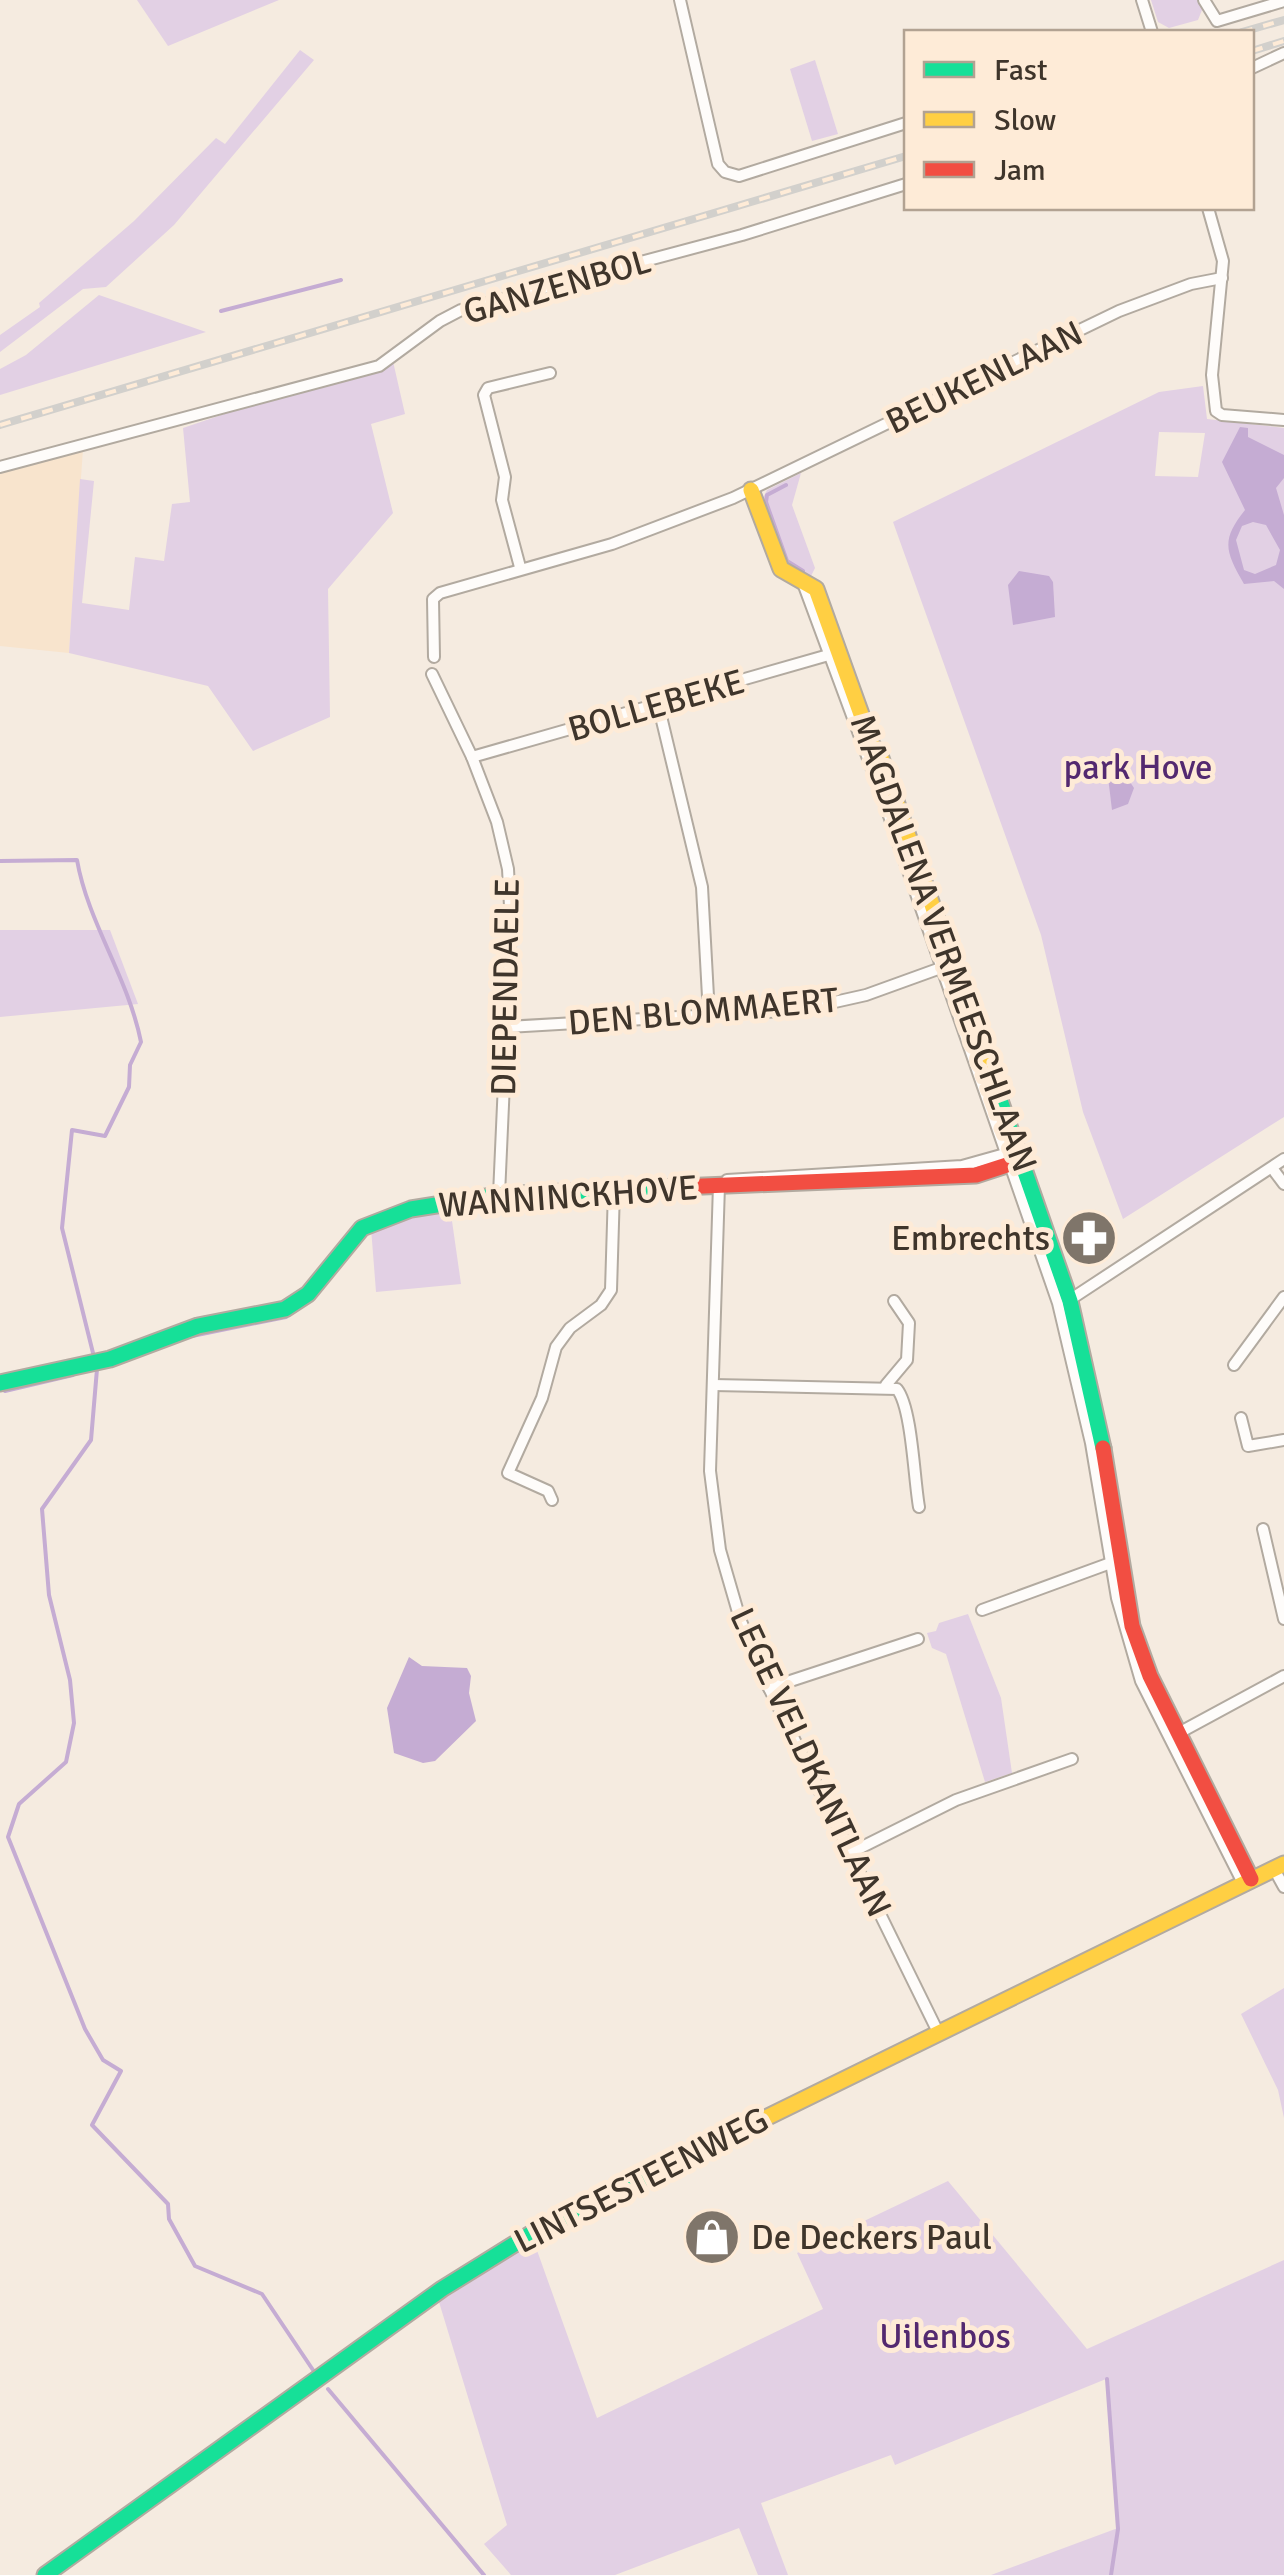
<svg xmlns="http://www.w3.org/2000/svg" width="1284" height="2575" font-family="Signika,sans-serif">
<rect width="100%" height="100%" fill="#f5ebe0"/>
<path fill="#f8e4cd" d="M 83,449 L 69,653 L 0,646 L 0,471 Z"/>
<g fill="#e2d0e4" fill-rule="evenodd">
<path d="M 137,0 L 279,0 L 168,46 Z"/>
<path d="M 1151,0 L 1198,0 L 1202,10 L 1198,20 L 1169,28 L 1158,22 Z"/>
<path d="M 300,50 L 314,60 L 174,225 L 106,287 L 83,289 L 0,352 L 0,335 L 40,307 L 39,303 L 134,221 L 216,138 L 225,144 Z"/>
<path d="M 815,60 L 838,134 L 812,141 L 790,69 Z"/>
<path d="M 99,295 L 206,332 L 0,395 L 0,369 L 26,355 Z"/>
<path d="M 392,357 L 405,414 L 371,424 L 393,513 L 328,589 L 330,717 L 253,751 L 208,686 L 69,653 L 80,479 L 94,481 L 82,603 L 129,610 L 135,557 L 164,561 L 172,504 L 190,502 L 183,428 Z"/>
<path d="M 1203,386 L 1207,419 L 1284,428 L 1284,1117 L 1123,1219 L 1083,1112 L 1041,935 L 893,522 L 1159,392 ZM 1159,432 L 1205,433 L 1198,477 L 1155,476 Z"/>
<path d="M 801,473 L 792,505 L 815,568 L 809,580 L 785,565 L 762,500 L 767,490 Z"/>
<path d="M 0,930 L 110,930 L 138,1004 L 0,1017 Z"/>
<path d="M 450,1207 L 461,1284 L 376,1292 L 371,1228 Z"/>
<path d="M 968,1614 L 1001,1698 L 1012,1773 L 985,1782 L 946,1654 L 932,1648 L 927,1633 L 936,1631 L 939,1623 Z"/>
<path d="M 1284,1988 L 1284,2118 L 1278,2090 L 1241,2014 Z"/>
<path d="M 948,2181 L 1087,2349 L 1284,2260 L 1284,2575 L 991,2575 L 1118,2528 L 1106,2379 L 895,2465 L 891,2455 L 761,2503 L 788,2575 L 758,2575 L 739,2528 L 615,2575 L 511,2575 L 484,2544 L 507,2525 L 439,2302 L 534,2242 L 597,2418 L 823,2309 L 797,2253 Z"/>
</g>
<g fill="#c5acd3" fill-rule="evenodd">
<path d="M 1240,427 L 1248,428 L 1248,437 L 1284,455 L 1284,478 L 1276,488 L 1284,515 L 1284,589 L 1274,581 L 1244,584 C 1225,551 1221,540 1245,510 L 1222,462 ZM 1253,522 L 1266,525 L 1280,550 L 1276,565 L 1255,574 L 1244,570 L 1236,540 L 1242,526 Z"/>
<path d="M 1019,571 L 1049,576 L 1053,582 L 1055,617 L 1013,625 L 1008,585 Z"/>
<path d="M 1107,769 L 1122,770 L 1134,788 L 1128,804 L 1112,810 Z"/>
<path d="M 409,1657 L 422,1666 L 467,1668 L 471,1676 L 469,1693 L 476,1721 L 435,1761 L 423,1763 L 394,1753 L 387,1708 Z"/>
</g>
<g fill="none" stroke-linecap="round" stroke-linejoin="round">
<g stroke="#c5acd3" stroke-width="4">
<path d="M 221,311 L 341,280"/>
<path d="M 786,485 L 767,495 L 766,502 L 787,561 L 803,571"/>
<path d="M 0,861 L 77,860 C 88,923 128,977 141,1042 L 130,1065 L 129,1087 L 105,1136 L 72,1130 L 62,1228 L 94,1357"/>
<path d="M 203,1318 L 223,1316"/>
<path d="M 192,1336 L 286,1317"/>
<path d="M 97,1369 L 91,1440 L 42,1509 L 49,1595 L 70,1680 L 74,1723 L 66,1762 L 19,1804 L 8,1837 L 85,2029 L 103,2060 L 121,2071 L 92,2125 L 168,2204 L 169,2219 L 195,2266 L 262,2294 L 313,2370"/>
<path d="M 5,1391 L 73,1375"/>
<path d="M 1107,2379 L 1118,2529 L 1111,2575"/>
<path d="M 328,2389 L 484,2575"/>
</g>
<g stroke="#b2aaa0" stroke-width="14">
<g id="street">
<path d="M 680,0 L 718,164 L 725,172 L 739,176 L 906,123"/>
<path d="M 1142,0 L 1152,32"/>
<path d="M 1204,0 L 1217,21 L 1284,1"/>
<path d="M 1252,68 L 1284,53"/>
<path d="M 1208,208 L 1223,261 L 1212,375 L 1216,411 L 1222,415 L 1284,420"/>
<path d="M 0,467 L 379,366 L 440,321 L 461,310 L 742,235 L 906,184"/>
<path d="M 520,567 L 502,500 L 505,477 L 484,395 L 488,388 L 550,373"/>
<path d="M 803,583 L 887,810 L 1058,1303 L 1091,1443 L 1117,1598 L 1141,1681 L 1243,1883"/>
<path d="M 434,657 L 433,599 L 440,593 L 612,544 L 733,498 L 1119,311 L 1191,284 L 1222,278"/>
<path d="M 432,674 L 472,757 L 497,822 L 508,869 L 511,925 L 499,1195"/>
<path d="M 658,704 L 702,887 L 709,1015"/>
<path d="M 472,757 L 832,654"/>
<path d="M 506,1027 L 799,1010 L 866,995 L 949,965"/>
<path d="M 1272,1168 L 1284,1184"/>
<path d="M 727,1180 L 962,1166 L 1012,1152"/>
<path d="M 719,1185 L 710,1471 L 720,1550 L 740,1619 L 769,1688 L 937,2030"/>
<path d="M 1068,1301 L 1284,1159"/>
<path d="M 1234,1365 L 1284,1297"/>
<path d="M 713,1385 L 897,1389 C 912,1408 914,1479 919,1507"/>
<path d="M 886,1385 L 907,1360 L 909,1323 L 894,1301"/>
<path d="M 1241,1418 L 1248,1446 L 1284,1440"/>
<path d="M 552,1500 L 548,1491 L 508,1473 L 542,1398 L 556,1347 L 570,1328 L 601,1305 L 611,1290 L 614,1190"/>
<path d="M 1263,1529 L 1284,1619"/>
<path d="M 982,1610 L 1116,1561"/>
<path d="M 769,1688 L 918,1639"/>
<path d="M 1175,1735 L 1284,1676"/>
<path d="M 852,1852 L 956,1800 L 1072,1759"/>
<path d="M 1274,1869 L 1284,1887"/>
</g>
</g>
<g stroke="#b2aaa0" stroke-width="19">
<g id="fast">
<path d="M 995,1086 L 1070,1301 L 1103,1448"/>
<path d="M 0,1383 L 110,1359 L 198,1326 L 285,1309 L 308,1294 L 362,1228 L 411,1209 L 499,1195 L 655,1188"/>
<path d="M 45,2575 L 442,2289 L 537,2230 L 690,2155"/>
</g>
</g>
<g stroke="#b2aaa0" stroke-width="19">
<g id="slow">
<path d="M 751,490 L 781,569 L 816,589 L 872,745 L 881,758 L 995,1086"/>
<path d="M 690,2155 L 1284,1864"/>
</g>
</g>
<g stroke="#b2aaa0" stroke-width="19">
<g id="jam">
<path d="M 655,1188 L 976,1175 L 1022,1160"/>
<path d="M 1103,1448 L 1132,1626 L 1150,1676 L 1251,1879"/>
</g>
</g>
<use href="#street" stroke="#fefcfa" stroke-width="10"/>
<use href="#fast" stroke="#16e098" stroke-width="15"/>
<use href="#slow" stroke="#ffcf43" stroke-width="15"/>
<use href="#jam" stroke="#f24e42" stroke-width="15"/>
<g stroke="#d2d0cc" stroke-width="8">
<g id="rail">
<path d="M 1242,32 L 1284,20"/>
<path d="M 1252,51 L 1284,41"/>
<path d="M 0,425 L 906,156"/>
</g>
</g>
<use href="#rail" stroke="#feebd7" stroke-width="4" stroke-dasharray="11" stroke-linecap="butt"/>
</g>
<defs>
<g id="pharmacy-disc" transform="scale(2.875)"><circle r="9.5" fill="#7f756a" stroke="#feebd7"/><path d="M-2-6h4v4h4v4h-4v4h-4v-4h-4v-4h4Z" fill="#fff"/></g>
<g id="shop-disc" transform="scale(2.875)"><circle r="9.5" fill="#7f756a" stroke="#feebd7"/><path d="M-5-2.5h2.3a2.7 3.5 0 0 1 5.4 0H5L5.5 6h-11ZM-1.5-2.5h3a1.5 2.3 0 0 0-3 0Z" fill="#fff"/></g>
</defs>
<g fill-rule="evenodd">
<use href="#pharmacy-disc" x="1089" y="1238"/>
<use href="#shop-disc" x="712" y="2237"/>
</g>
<g text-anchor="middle" stroke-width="10" stroke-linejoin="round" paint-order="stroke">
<g font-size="35" fill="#3f352b" stroke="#feebd7">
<text transform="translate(557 286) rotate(-16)" y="12">GANZENBOL</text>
<text transform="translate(984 377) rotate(-26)" y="12">BEUKENLAAN</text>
<text transform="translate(656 705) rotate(-16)" y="12">BOLLEBEKE</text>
<text transform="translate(944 943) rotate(70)" y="12">MAGDALENA VERMEESCHLAAN</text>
<text transform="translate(505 987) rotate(-89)" y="12">DIEPENDAELE</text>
<text transform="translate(703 1011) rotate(-5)" y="12">DEN BLOMMAERT</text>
<text transform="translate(568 1196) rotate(-4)" y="12">WANNINCKHOVE</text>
<text transform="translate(811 1762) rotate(65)" y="12">LEGE VELDKANTLAAN</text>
<text transform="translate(641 2180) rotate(-27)" y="12">LINTSESTEENWEG</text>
</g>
<g font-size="35" fill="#532970" stroke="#feebd7">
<text x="1138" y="779">park Hove</text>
<text x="945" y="2348">Uilenbos</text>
</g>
<g font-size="35" fill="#3f352b" stroke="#feebd7" text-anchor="end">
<text x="1050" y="1250">Embrechts</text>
<text x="751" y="2249" text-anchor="start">De Deckers Paul</text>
</g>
</g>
<rect x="904" y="30" width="350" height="180" fill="#feebd7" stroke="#b2a292" stroke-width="2.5"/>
<rect x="924" y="62" width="50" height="15" fill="#16e098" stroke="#b2a292" stroke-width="2.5"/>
<text x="994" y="80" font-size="30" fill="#3f352b">Fast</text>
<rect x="924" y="112" width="50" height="15" fill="#ffcf43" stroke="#b2a292" stroke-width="2.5"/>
<text x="994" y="130" font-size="30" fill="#3f352b">Slow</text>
<rect x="924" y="162" width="50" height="15" fill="#f24e42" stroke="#b2a292" stroke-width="2.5"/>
<text x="994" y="180" font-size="30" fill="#3f352b">Jam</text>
</svg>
